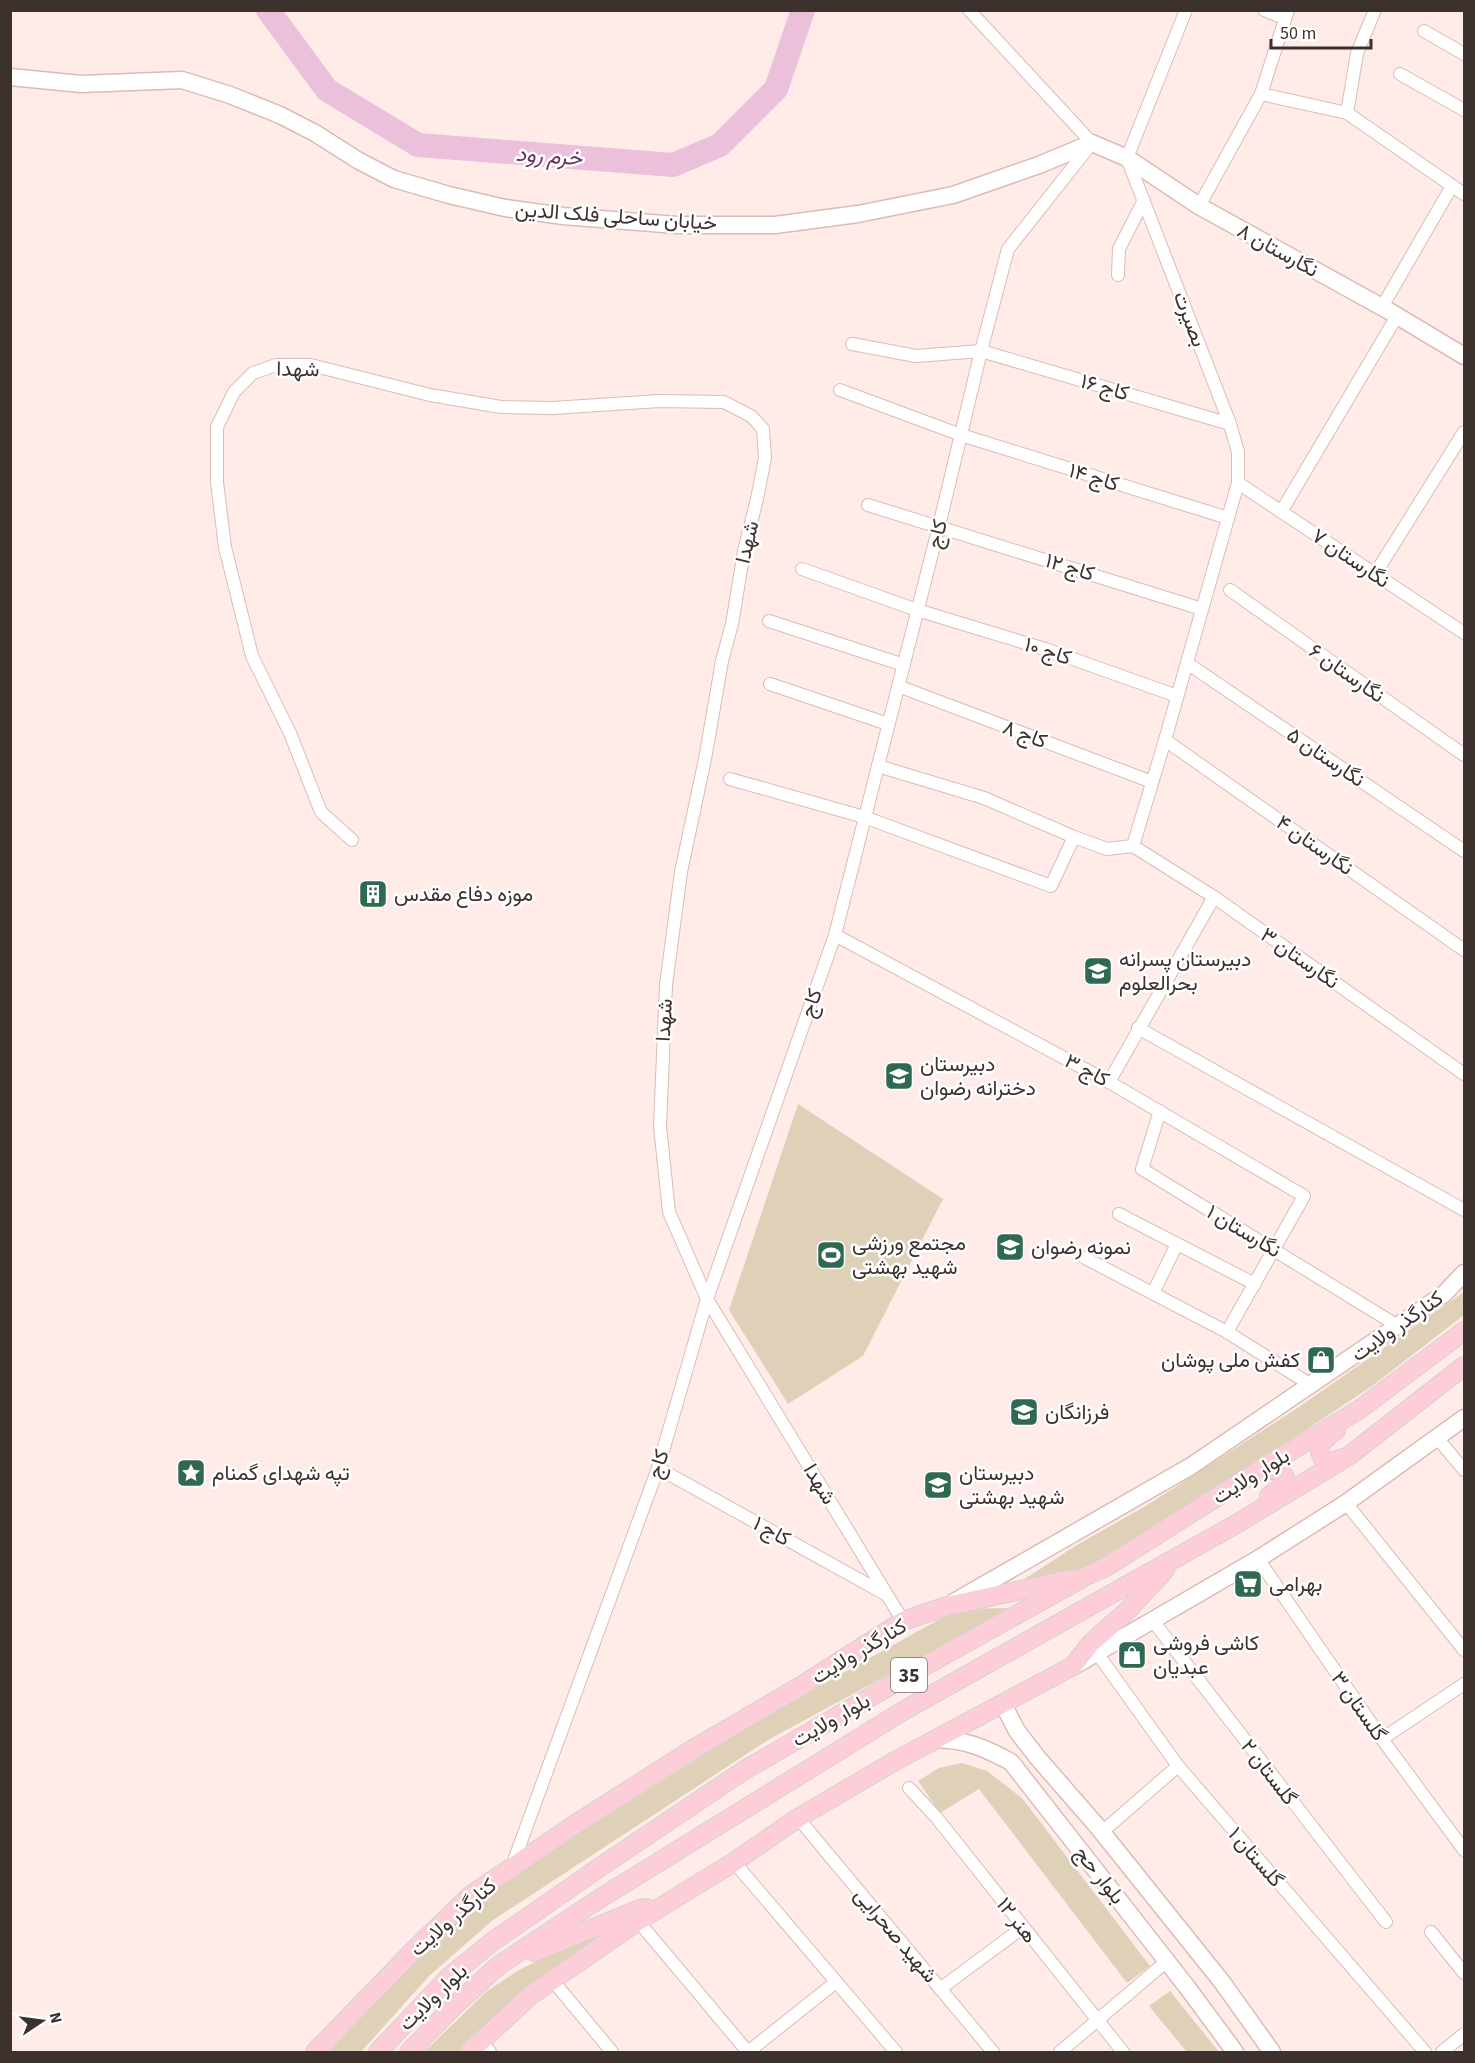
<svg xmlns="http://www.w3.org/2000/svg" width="1475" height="2063" font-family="'Source Sans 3',Vazirmatn,sans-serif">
<rect width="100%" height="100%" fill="#ffebe7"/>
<g fill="#ded1b8">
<path d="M 798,1104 L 943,1199 L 863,1356 L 788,1404 L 729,1310 Z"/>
<path d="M 1464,1292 L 1464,1315 L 1372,1386 L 1214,1491 L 1088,1567 L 1000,1595 L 1077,1545 L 1149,1504 L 1299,1407 Z"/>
<path d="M 1011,1608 L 768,1740 L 493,1920 L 429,1976 L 361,2052 L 329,2052 L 385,1988 L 468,1908 L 538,1859 L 762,1718 L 958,1609 Z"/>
<path d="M 962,1763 L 987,1771 L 1022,1798 L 1150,1966 L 1127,1983 L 979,1789 L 940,1813 L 918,1781 L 939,1768 Z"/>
<path d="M 592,1934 L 599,1940 L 473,2040 L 459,2052 L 424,2052 L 486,1992 L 517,1971 Z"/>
<path d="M 1170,1991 L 1219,2052 L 1187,2052 L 1149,2006 Z"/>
</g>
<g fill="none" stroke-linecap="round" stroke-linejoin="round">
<path stroke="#eac0db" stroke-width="24" d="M 268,10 L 327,90 L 418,145 L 673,165 L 720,145 L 776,89 L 803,10"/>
<g stroke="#dbbcb5" stroke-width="14">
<g id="street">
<path d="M 1264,10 L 1284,18"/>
<path d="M 1375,10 L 1357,53 L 1347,113 L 1464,194"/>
<path d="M 1424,31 L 1464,54"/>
<path d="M 1400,74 L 1464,110"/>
<path d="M 1261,94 L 1347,113"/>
<path d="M 1199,206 L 1261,94 L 1288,10"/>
<path d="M 1118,275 L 1119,249 L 1144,200"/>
<path d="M 852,344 L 916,356 L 981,351 L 1230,424"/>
<path d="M 840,390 L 961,435 L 1228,518"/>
<path d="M 1238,483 L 1464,633"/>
<path d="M 868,505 L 1202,609"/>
<path d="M 1281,512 L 1397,316 L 1382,307 L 1452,186"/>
<path d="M 802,569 L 917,610 L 1045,649 L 1177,696"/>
<path d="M 1375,574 L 1464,432"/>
<path d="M 1230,590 L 1464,755"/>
<path d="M 769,621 L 904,665"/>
<path d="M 1187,663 L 1464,851"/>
<path d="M 770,684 L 888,724"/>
<path d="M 898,686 L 1152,782"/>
<path d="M 1165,740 L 1464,950"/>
<path d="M 878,766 L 984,798 L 1074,837 L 1107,849 L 1133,846 L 1165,740 L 1238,483 L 1238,452 L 1230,424 L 1127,158 L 1186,10"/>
<path d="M 730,779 L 864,817 L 1051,886 L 1074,837"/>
<path d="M 352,840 L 321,812 L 290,733 L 252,656 L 225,547 L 217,482 L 217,427 L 234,392 L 253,373 L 276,365 L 311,365 L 430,395 L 501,407 L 553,408 L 659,401 L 724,402 L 751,416 L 763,429 L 765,458 L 757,499 L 744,551 L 732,624 L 722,661 L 705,759 L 681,872 L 666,985 L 660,1126 L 669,1212 L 707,1299 L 903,1621"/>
<path d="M 1133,846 L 1214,897 L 1464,1074"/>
<path d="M 835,935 L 1109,1082 L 1304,1196 L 1227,1332"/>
<path d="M 1138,1028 L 1464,1210"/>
<path d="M 1109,1082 L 1214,897"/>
<path d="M 1160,1111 L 1142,1169 L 1398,1326"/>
<path d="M 1119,1214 L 1255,1284"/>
<path d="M 1085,1258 L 1227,1332 L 1311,1385"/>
<path d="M 1153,1293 L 1177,1244"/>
<path d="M 1438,1439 L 1464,1470"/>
<path d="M 658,1468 L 885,1594"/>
<path d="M 1346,1503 L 1464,1650"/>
<path d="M 1258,1559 L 1382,1739 L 1464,1850"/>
<path d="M 1153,1621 L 1386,1922"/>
<path d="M 1097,1653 L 1178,1766 L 1425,2052"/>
<path d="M 1382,1739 L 1464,1684"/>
<path d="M 909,1788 L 936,1817 L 1123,2052"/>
<path d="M 798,1818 L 993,2052"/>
<path d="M 1102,1832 L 1178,1766"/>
<path d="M 734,1862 L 896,2052"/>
<path d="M 512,1866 L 658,1468 L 707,1299 L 835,935 L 939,526 L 981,351 L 1008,249 L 1092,143 L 969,10"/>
<path d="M 638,1921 L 748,2052"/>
<path d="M 1431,1932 L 1464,1973"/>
<path d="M 553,1981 L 612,2052"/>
<path d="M 940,1989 L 1022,1928"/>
<path d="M 481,2041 L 490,2052"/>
<path d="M 748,2052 L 836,1982"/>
<path d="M 1060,2052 L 1167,1961"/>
<path d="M 1442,2052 L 1464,2034"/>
</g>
</g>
<g stroke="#dbbcb5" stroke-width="19">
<g id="secondary">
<path d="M 10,77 L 81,84 L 182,80 L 230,95 L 280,115 L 315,133 L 359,161 L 394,179 L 449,195 L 505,208 L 563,216 L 676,225 L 775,225 L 858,214 L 953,195 L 1039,165 L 1092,143 L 1127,158 L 1199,206 L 1389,311 L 1464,356"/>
<path d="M 954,1602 L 1191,1466 L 1444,1294 L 1464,1273"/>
<path d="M 1074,1666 L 1258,1559 L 1346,1503 L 1464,1418"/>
<path d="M 1003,1704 L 1017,1731 L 1037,1757 L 1097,1826 L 1222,1982 L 1272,2052"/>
<path d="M 937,1739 C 967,1740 985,1748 1011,1762 L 1187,1987 L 1235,2052"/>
</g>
</g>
<g stroke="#d4d2d1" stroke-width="20">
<g id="primary">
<path d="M 1336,1430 C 1324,1440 1314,1445 1324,1461 L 1331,1462 L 1343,1458"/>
<path d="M 1259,1472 L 1278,1469 C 1294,1482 1279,1488 1269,1496"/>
<path d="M 534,1952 L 640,1909 L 647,1908"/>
<path d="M 315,2052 L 414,1950 L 471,1895 L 574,1825 L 690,1751 L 801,1686 L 903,1621 L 947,1606 L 1072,1579"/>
<path d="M 378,2052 L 450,1976 L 492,1942 L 603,1865 L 743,1771 L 903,1678 L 1086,1576 L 1106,1567 L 1253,1474 L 1360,1409 L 1464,1331"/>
<path d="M 409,2052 L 453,2007 L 498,1966 L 599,1899 L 903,1711 L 1238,1523 L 1350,1455 L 1464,1366"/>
<path d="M 469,2052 L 531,1995 L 638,1921 L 734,1862 L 798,1818 L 895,1761 L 1073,1666 L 1091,1643 L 1128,1610 L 1165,1570"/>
</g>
</g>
<use href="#street" stroke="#fff" stroke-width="12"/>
<use href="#secondary" stroke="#fff" stroke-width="16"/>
<use href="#primary" stroke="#fdced8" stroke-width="18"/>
</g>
<defs>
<g id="building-square" transform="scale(1.5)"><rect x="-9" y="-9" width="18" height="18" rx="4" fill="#306951" stroke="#fff"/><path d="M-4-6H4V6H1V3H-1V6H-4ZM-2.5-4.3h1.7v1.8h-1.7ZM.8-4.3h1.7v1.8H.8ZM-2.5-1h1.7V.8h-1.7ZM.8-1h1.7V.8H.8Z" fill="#fff"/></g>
<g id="school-square" transform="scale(1.5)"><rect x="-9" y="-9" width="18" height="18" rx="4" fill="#306951" stroke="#fff"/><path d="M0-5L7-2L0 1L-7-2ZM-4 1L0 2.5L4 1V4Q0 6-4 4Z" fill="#fff"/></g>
<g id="stadium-square" transform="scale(1.5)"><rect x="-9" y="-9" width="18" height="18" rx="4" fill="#306951" stroke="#fff"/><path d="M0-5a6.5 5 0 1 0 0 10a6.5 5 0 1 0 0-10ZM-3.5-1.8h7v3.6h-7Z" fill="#fff"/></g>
<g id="shop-square" transform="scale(1.5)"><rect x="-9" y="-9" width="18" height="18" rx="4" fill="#306951" stroke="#fff"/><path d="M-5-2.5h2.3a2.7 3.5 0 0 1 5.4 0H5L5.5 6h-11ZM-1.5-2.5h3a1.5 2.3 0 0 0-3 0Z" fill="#fff"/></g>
<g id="sight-square" transform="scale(1.5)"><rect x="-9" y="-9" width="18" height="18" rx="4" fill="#306951" stroke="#fff"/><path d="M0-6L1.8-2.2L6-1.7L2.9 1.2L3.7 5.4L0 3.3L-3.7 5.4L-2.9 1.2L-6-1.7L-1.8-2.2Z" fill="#fff"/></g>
<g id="supermarket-square" transform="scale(1.5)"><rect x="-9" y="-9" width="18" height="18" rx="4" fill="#306951" stroke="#fff"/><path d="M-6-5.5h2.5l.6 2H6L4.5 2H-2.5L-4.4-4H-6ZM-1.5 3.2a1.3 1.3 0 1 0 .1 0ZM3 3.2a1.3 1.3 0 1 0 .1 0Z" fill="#fff"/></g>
</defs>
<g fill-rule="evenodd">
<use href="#building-square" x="373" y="894"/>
<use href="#school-square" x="1098" y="971"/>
<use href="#school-square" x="899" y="1076"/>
<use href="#school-square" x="1010" y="1247"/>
<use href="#stadium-square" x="831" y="1255"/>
<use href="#shop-square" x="1321" y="1360"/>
<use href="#school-square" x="1024" y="1412"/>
<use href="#sight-square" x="191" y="1473"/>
<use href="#school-square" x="938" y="1485"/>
<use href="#supermarket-square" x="1248" y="1584"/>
<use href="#shop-square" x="1132" y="1655"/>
</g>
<g text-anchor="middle" stroke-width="5" stroke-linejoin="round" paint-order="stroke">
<rect fill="#fff" stroke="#776f6d" stroke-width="1.5" x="891" y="1658" width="36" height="34" rx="4.5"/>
<g font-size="20" font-weight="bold" fill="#3d312e">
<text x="909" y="1682">35</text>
</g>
<g font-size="21" fill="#3d312e" stroke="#fff">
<text transform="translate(616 216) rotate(4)" y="7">خیابان ساحلی فلک الدین</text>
<text transform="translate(1278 250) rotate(29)" y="7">نگارستان ۸</text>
<text transform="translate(1190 319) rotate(69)" y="7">بصیرت</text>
<text transform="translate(298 369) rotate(1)" y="7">شهدا</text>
<text transform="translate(1105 387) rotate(16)" y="7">کاج ۱۶</text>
<text transform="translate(1094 477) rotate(17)" y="7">کاج ۱۴</text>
<text transform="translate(937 534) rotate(-76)" y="7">کاج</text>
<text transform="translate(747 542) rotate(-77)" y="7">شهدا</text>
<text transform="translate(1351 558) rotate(34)" y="7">نگارستان ۷</text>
<text transform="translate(1070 567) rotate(17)" y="7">کاج ۱۲</text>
<text transform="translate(1048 651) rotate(18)" y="7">کاج ۱۰</text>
<text transform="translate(1347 673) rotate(35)" y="7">نگارستان ۶</text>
<text transform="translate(1025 734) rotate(21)" y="7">کاج ۸</text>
<text transform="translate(1326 757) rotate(34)" y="7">نگارستان ۵</text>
<text transform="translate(1315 845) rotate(35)" y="7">نگارستان ۴</text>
<text transform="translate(1300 958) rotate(35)" y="7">نگارستان ۳</text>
<text transform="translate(811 1003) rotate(-71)" y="7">کاج</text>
<text transform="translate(664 1020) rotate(-87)" y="7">شهدا</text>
<text transform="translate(1087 1070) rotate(28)" y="7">کاج ۳</text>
<text transform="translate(1244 1231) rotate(31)" y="7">نگارستان ۱</text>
<text transform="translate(1397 1326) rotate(-35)" y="7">کنارگذر ولایت</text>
<text transform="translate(658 1464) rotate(-72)" y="7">کاج</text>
<text transform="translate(1251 1476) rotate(-32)" y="7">بلوار ولایت</text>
<text transform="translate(820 1484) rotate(59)" y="7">شهدا</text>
<text transform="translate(772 1531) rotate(29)" y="7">کاج ۱</text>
<text transform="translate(859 1651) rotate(-31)" y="7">کنارگذر ولایت</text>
<text transform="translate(1359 1706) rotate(55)" y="7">گلستان ۳</text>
<text transform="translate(831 1720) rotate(-30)" y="7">بلوار ولایت</text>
<text transform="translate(1269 1772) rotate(52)" y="7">گلستان ۲</text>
<text transform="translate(1256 1857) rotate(49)" y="7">گلستان ۱</text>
<text transform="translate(1100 1875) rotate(52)" y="7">بلوار حج</text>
<text transform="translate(453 1917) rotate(-41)" y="7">کنارگذر ولایت</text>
<text transform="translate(1017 1920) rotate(52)" y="7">هنر ۱۲</text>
<text transform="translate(896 1935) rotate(50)" y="7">شهید صحرایی</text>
<text transform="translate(433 1997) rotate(-44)" y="7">بلوار ولایت</text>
</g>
<g font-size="21" fill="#3d312e" stroke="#fff" text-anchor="start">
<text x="394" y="901">موزه دفاع مقدس</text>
<text x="1119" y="966">دبیرستان پسرانه<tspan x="1119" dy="24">بحرالعلوم</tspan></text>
<text x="920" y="1071">دبیرستان<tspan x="920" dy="24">دخترانه رضوان</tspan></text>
<text x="852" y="1250">مجتمع ورزشی<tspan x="852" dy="24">شهید بهشتی</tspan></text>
<text x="1031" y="1254">نمونه رضوان</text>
<text x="1300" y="1367" text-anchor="end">کفش ملی پوشان</text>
<text x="1045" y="1419">فرزانگان</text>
<text x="212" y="1480">تپه شهدای گمنام</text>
<text x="959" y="1480">دبیرستان<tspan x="959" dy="24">شهید بهشتی</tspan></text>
<text x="1269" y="1591">بهرامی</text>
<text x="1153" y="1650">کاشی فروشی<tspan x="1153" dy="24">عبدیان</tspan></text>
</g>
<g font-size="22" font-style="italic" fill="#673358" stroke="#fff">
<text transform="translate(549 155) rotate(4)" y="8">خرم رود</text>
</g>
</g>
<rect width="1475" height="2063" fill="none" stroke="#3d312e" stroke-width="24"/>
<g transform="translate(42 2021) rotate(77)" stroke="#ffffff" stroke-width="4.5" paint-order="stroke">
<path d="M0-4.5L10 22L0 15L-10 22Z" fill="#3d312e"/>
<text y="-9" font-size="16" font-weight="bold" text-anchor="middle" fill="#3d312e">N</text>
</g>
<path d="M1271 39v9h100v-9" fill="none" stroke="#3d312e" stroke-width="3"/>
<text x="1280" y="39" font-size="18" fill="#3d312e" stroke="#ffffff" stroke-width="4.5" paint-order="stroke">50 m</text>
</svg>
